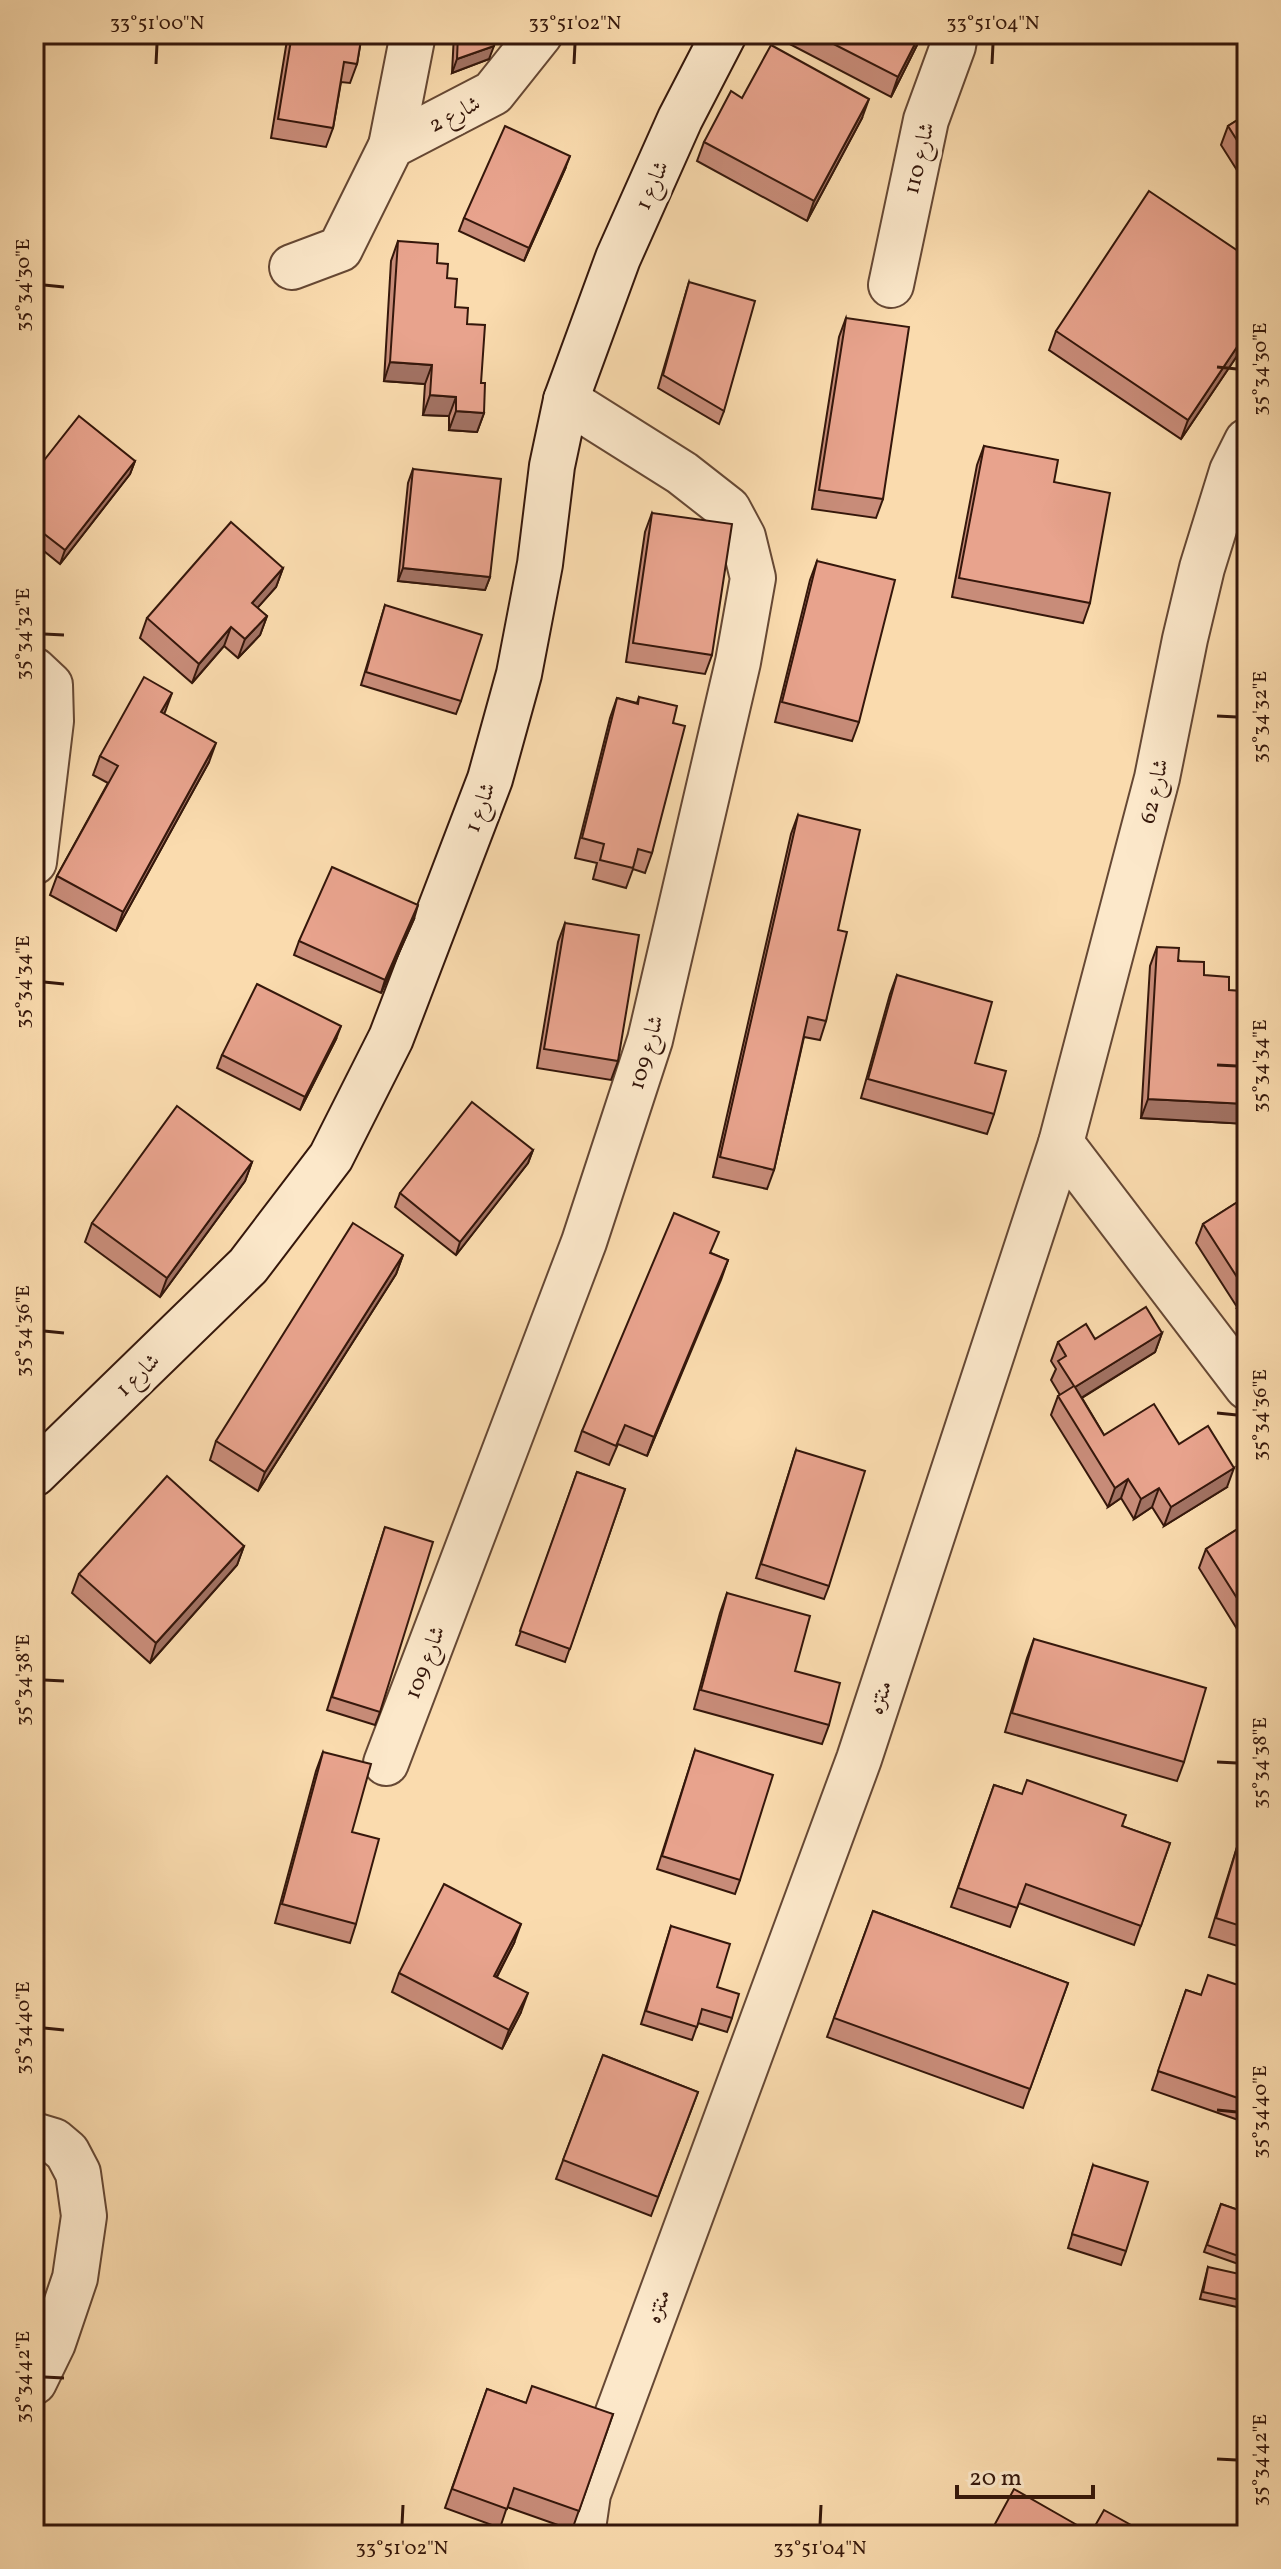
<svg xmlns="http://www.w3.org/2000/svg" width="1281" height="2569" font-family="Vollkorn,Amiri,serif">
<rect width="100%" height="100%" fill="#fadbae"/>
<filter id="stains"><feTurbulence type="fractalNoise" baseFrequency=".0025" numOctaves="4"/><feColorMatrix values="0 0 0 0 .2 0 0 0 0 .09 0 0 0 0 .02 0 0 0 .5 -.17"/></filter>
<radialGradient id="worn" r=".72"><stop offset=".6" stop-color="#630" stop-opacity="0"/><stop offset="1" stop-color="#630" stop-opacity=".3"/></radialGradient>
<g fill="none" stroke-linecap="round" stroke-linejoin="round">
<g stroke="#664834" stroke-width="48">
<g id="street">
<path d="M 391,146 L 413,34"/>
<path d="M 292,267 L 340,249 L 391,146 L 493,93 L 540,34"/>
<path d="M 891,285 L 926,120 L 953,46 L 955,34"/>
<path d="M 34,670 L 50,685 L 51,721 L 34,862"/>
<path d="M 1061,1143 L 1247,1387"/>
<path d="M 386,1763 L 584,1242 L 650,1040 L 738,662 L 753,578 L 743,537 L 728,509 L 682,473 L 566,400"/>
<path d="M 34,2135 L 54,2141 L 67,2152 L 78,2173 L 84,2216 L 75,2278 L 53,2343 L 34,2382"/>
<path d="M 582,2535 L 588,2494 L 859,1759 L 1061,1143 L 1157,778 L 1185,639 L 1202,568 L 1232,471 L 1247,441"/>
</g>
</g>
<g stroke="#35170b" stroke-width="48">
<path id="secondary" d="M 34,1474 L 248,1266 L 331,1157 L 391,1038 L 490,779 L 519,674 L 540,564 L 552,466 L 566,400 L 618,258 L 680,119 L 724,34"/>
</g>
<use href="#street" stroke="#fce8ca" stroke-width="44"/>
<use href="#secondary" stroke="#fce8ca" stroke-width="44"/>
</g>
<g fill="#c88c79" stroke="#35170b" stroke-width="2">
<path d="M 288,34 L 362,34 L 357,64 L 350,83 L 341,82 L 333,128 L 326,147 L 271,138 Z"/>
<path d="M 454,34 L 494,34 L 489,59 L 452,73 Z"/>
<path d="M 782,34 L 921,34 L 917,45 L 891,97 L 780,39 Z"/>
<path d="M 742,98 L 862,118 L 807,221 L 697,161 L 704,142 Z"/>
<path d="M 1247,114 L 1247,186 L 1221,145 L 1228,126 Z"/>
<path d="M 565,169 L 524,261 L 459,231 L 464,218 Z"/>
<path d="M 398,241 L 437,263 L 447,278 L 455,307 L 467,324 L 481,383 L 484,413 L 477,432 L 449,430 L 449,416 L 423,415 L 425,384 L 384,381 L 391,261 Z"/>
<path d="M 689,282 L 724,411 L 719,424 L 658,388 Z"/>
<path d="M 846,318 L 883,499 L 876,518 L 812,509 L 839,337 Z"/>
<path d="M 1056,331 L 1247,341 L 1181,439 L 1049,350 Z"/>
<path d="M 984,446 L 1054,482 L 1090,603 L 1083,623 L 952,597 L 977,465 Z"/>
<path d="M 135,461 L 130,474 L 60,564 L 34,543 L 34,473 Z"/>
<path d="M 413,469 L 490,577 L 485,590 L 398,581 L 408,483 Z"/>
<path d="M 652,513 L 712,655 L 705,674 L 626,662 L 645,532 Z"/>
<path d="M 817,561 L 859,722 L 852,741 L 775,722 L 810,580 Z"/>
<path d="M 283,568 L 276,587 L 257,608 L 267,616 L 260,635 L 238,658 L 224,646 L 192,683 L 140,638 L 147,618 Z"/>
<path d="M 385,605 L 461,701 L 456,714 L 361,685 Z"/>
<path d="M 639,697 L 673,723 L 652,853 L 645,873 L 633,869 L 626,888 L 593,879 L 597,863 L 575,858 L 610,718 L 617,698 L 637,703 Z"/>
<path d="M 164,714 L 209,762 L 116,931 L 50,895 L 57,876 L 108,783 L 93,775 L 100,756 Z"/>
<path d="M 798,815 L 838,930 L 826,1021 L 820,1040 L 804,1037 L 774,1170 L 767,1189 L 713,1177 L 791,834 Z"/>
<path d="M 414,919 L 381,993 L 294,955 L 299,941 Z"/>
<path d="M 565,923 L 618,1061 L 611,1080 L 537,1068 L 558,942 Z"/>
<path d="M 1157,947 L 1229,990 L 1240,1034 L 1247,1035 L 1247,1124 L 1141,1118 L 1150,966 Z"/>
<path d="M 897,975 L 975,1063 L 994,1114 L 987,1134 L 861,1098 L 890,994 Z"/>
<path d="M 336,1039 L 300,1110 L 217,1068 L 222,1055 Z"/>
<path d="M 533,1150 L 528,1163 L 456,1255 L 395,1207 L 400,1193 Z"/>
<path d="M 252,1162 L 245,1181 L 160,1297 L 85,1242 L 92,1223 Z"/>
<path d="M 1247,1196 L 1247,1301 L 1237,1307 L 1196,1243 L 1203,1224 Z"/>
<path d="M 711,1253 L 728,1260 L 647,1456 L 618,1444 L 609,1465 L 575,1451 L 582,1431 Z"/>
<path d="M 403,1255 L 396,1274 L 258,1491 L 210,1460 L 216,1441 Z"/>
<path d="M 1162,1333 L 1155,1352 L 1082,1398 L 1104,1435 L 1179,1444 L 1227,1487 L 1164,1526 L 1152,1507 L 1134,1519 L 1121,1498 L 1108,1507 L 1051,1415 L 1058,1396 L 1060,1395 L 1051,1380 L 1056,1369 L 1051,1361 L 1058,1342 Z"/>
<path d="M 796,1450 L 829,1586 L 824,1599 L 756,1578 Z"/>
<path d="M 577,1472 L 625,1489 L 565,1662 L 516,1645 Z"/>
<path d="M 1247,1523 L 1247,1645 L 1199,1568 L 1206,1549 Z"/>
<path d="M 385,1527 L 380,1712 L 375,1725 L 327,1710 Z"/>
<path d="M 244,1546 L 237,1565 L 150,1663 L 72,1593 L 79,1574 Z"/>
<path d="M 727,1593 L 795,1671 L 829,1725 L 822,1744 L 694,1709 L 720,1613 Z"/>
<path d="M 1034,1639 L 1184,1762 L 1177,1781 L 1005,1732 L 1027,1658 Z"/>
<path d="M 695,1750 L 740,1880 L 735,1894 L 657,1869 Z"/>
<path d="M 323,1752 L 352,1832 L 356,1924 L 350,1943 L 275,1923 L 316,1771 Z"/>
<path d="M 994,1785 L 1122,1826 L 1170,1843 L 1134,1945 L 1019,1903 L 1010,1927 L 951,1907 Z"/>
<path d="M 1241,1834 L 1247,1836 L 1247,1949 L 1209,1937 Z"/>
<path d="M 873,1911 L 1068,1983 L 1023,2108 L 827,2037 Z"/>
<path d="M 671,1926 L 717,1987 L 732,2018 L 727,2032 L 698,2023 L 692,2040 L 641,2024 Z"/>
<path d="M 514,1943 L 497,1977 L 521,2012 L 502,2049 L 392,1992 L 399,1973 Z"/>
<path d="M 1247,1988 L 1247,2123 L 1152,2090 L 1186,1990 L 1201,1995 Z"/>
<path d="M 603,2055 L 698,2092 L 651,2216 L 556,2179 Z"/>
<path d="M 1093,2165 L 1126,2251 L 1121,2265 L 1068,2248 Z"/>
<path d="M 1221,2204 L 1247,2213 L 1247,2267 L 1204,2252 Z"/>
<path d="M 1208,2267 L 1240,2300 L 1237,2307 L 1200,2299 Z"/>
<path d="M 487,2389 L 526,2403 L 613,2414 L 572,2530 L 507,2507 L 500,2528 L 445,2508 Z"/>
</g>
<g fill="#a27263" stroke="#35170b" stroke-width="2">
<path d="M 920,34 L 921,34 L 917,45 L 891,97 L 898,77 Z"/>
<path d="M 494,46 L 489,59 L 452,73 L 457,59 Z"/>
<path d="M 869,99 L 862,118 L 807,221 L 814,201 Z"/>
<path d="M 570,156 L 565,169 L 524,261 L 529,248 Z"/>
<path d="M 1247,332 L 1247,341 L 1181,439 L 1188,420 Z"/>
<path d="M 390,362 L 432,365 L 425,384 L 384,381 Z"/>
<path d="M 430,395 L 456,397 L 449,416 L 423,415 Z"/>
<path d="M 456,411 L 484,413 L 477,432 L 449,430 Z"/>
<path d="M 135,461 L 130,474 L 60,564 L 65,550 Z"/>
<path d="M 283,568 L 276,587 L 245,622 L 252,603 Z"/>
<path d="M 403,568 L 490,577 L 485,590 L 398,581 Z"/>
<path d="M 267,616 L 260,635 L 238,658 L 245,639 Z"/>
<path d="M 231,627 L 224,646 L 192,683 L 199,664 Z"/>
<path d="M 172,693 L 165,712 L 154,732 L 161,712 Z"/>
<path d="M 216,743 L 209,762 L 116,931 L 123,912 Z"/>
<path d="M 418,905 L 414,919 L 381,993 L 385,980 Z"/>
<path d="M 341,1026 L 336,1039 L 300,1110 L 305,1097 Z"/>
<path d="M 1148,1099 L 1247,1104 L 1247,1124 L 1141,1118 Z"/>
<path d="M 533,1150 L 528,1163 L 456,1255 L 460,1242 Z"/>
<path d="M 252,1162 L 245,1181 L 160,1297 L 167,1278 Z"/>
<path d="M 403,1255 L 396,1274 L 258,1491 L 265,1472 Z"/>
<path d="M 728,1260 L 721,1280 L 647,1456 L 654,1437 Z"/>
<path d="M 1247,1286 L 1247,1301 L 1237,1307 L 1244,1288 Z"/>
<path d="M 1162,1333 L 1155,1352 L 1068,1406 L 1075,1387 Z"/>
<path d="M 1234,1468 L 1227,1487 L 1164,1526 L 1171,1507 Z"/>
<path d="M 1128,1479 L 1121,1498 L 1108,1507 L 1115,1488 Z"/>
<path d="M 1159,1488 L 1152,1507 L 1134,1519 L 1141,1499 Z"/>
<path d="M 244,1546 L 237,1565 L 150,1663 L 156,1643 Z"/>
<path d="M 521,1924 L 514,1943 L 487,1995 L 494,1976 Z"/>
<path d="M 528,1993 L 521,2012 L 502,2049 L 509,2030 Z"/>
</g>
<g fill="#e8a38d" stroke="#35170b" stroke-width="2">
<path d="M 292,34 L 362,34 L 357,64 L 344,62 L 333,128 L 278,119 Z"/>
<path d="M 458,34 L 494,34 L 494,46 L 457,59 Z"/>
<path d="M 814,34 L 920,34 L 898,77 Z"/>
<path d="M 771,45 L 869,99 L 814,201 L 704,142 L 731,91 L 742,98 Z"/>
<path d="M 1247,114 L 1247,156 L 1228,126 Z"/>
<path d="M 505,126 L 570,156 L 529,248 L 464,218 Z"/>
<path d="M 1149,191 L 1247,257 L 1247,332 L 1188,420 L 1056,331 Z"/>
<path d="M 398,241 L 438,244 L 437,263 L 448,264 L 447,278 L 457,279 L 455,307 L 468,308 L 467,324 L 485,325 L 481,383 L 485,383 L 484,413 L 456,411 L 456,397 L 430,395 L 432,365 L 390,362 Z"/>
<path d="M 689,282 L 755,301 L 724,411 L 663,375 Z"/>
<path d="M 846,318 L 909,327 L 883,499 L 819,490 Z"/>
<path d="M 79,416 L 135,461 L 65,550 L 34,526 L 34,473 Z"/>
<path d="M 984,446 L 1058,460 L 1054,482 L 1110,493 L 1090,603 L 959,578 Z"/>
<path d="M 413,469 L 501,479 L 490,577 L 403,568 Z"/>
<path d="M 652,513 L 732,524 L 712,655 L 633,643 Z"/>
<path d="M 231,522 L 283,568 L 252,603 L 267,616 L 245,639 L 231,627 L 199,664 L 147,618 Z"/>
<path d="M 817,561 L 895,580 L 859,722 L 782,702 Z"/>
<path d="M 385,605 L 482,635 L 461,701 L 366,672 Z"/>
<path d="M 144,677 L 172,693 L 161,712 L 216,743 L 123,912 L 57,876 L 118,766 L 100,756 Z"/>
<path d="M 639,697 L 677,706 L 673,723 L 685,726 L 652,853 L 638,849 L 633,868 L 600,860 L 604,844 L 582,838 L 617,698 L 638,704 Z"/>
<path d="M 798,815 L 860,830 L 838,930 L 847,932 L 826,1021 L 808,1017 L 774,1170 L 720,1157 Z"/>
<path d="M 332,867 L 418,905 L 385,980 L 299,941 Z"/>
<path d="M 565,923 L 639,935 L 618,1061 L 544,1049 Z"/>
<path d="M 1157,947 L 1179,948 L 1178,961 L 1204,962 L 1204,975 L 1229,977 L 1229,990 L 1242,991 L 1240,1034 L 1247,1035 L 1247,1104 L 1148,1099 Z"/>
<path d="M 897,975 L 992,1002 L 975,1063 L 1006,1071 L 994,1114 L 868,1079 Z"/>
<path d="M 257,984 L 341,1026 L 305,1097 L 222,1055 Z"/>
<path d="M 472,1102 L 533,1150 L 460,1242 L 400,1193 Z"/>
<path d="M 177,1106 L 252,1162 L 167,1278 L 92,1223 Z"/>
<path d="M 1247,1196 L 1247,1286 L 1244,1288 L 1203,1224 Z"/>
<path d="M 674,1213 L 719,1232 L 710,1253 L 728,1260 L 654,1437 L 625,1425 L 616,1446 L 582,1431 Z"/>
<path d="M 353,1223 L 403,1255 L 265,1472 L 216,1441 Z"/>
<path d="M 1146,1307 L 1162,1333 L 1075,1387 L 1104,1435 L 1154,1404 L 1179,1444 L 1208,1426 L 1234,1468 L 1171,1507 L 1159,1488 L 1141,1499 L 1128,1479 L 1115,1488 L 1058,1396 L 1074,1386 L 1058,1361 L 1066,1356 L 1058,1342 L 1086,1324 L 1095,1339 Z"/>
<path d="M 796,1450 L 865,1471 L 829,1586 L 761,1564 Z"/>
<path d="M 577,1472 L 625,1489 L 570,1649 L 520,1631 Z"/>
<path d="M 167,1476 L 244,1546 L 156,1643 L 79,1574 Z"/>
<path d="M 1247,1523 L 1247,1614 L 1206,1549 Z"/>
<path d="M 385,1527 L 433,1542 L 380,1712 L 332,1697 Z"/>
<path d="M 727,1593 L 810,1616 L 795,1671 L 840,1683 L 829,1725 L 701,1690 Z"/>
<path d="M 1034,1639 L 1206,1688 L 1184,1762 L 1012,1713 Z"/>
<path d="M 695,1750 L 773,1775 L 740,1880 L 662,1856 Z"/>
<path d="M 323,1752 L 371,1764 L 352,1832 L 379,1839 L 356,1924 L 282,1904 Z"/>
<path d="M 1027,1780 L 1126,1815 L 1122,1826 L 1170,1843 L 1141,1926 L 1026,1884 L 1017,1908 L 958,1888 L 994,1785 L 1022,1794 Z"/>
<path d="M 1241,1834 L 1247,1836 L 1247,1928 L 1216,1918 Z"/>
<path d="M 444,1884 L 521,1924 L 494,1976 L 528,1993 L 509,2030 L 399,1973 Z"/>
<path d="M 873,1911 L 1068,1983 L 1030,2089 L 834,2018 Z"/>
<path d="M 671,1926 L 730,1944 L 717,1987 L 739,1994 L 732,2018 L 702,2009 L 697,2027 L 646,2011 Z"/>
<path d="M 1208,1975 L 1247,1988 L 1247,2101 L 1158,2071 L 1186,1990 L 1201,1995 Z"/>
<path d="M 603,2055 L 698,2092 L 658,2197 L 563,2160 Z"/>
<path d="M 1093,2165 L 1148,2182 L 1126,2251 L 1072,2234 Z"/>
<path d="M 1221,2204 L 1247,2213 L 1247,2259 L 1207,2245 Z"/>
<path d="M 1208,2267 L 1244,2275 L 1240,2300 L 1203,2292 Z"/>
<path d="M 532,2386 L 613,2414 L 579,2511 L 514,2488 L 507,2509 L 452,2489 L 487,2389 L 526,2403 Z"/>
<path d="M 1014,2489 L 1091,2533 L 1104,2510 L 1149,2535 L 989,2535 Z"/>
</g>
<path fill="none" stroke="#35170b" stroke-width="3" d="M 156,64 L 157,44M 574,64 L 575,44M 992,64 L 993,44M 44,285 L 64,287M 1217,367 L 1237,369M 44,634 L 64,635M 1217,716 L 1237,717M 44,982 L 64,984M 1217,1065 L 1237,1066M 44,1331 L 64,1333M 1217,1413 L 1237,1415M 44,1680 L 64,1681M 1217,1762 L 1237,1763M 44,2028 L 64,2030M 1217,2110 L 1237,2112M 44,2377 L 64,2378M 1217,2459 L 1237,2460M 402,2525 L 403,2505M 820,2525 L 821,2505"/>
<g text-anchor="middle" stroke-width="8" stroke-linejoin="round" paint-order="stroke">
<g font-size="22" fill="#35170b" stroke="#fce8ca">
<text transform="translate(454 113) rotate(-27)" y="8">شارع 2</text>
<text transform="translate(918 158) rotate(-77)" y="8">شارع 110</text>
<text transform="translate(651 185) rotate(-66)" y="8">شارع 1</text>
<text transform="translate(1153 791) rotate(-77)" y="8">شارع 62</text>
<text transform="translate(479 807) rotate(-70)" y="8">شارع 1</text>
<text transform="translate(645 1052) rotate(-74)" y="8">شارع 109</text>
<text transform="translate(137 1374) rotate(-44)" y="8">شارع 1</text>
<text transform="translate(424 1662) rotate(-69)" y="8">شارع 109</text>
<text transform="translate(879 1697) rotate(-72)" y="8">منتزه</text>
<text transform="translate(657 2306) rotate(-70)" y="8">منتزه</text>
</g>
</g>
<rect width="1281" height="2569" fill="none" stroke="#fadbae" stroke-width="88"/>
<path d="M957 2485v12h136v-12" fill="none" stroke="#35170b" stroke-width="4"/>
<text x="969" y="2485" font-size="24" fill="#35170b" stroke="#fce8ca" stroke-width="6" paint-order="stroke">20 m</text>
<rect x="44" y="44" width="1193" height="2481" fill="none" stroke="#35170b" stroke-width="3"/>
<g font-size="20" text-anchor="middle" fill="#35170b">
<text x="157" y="29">33°51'00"N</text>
<text x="575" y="29">33°51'02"N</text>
<text x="993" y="29">33°51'04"N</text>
<text transform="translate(22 285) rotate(-90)" y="7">35°34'30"E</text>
<text transform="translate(1259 369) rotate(-90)" y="7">35°34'30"E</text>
<text transform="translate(22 634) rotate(-90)" y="7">35°34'32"E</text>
<text transform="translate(1259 717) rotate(-90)" y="7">35°34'32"E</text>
<text transform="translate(22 982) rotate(-90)" y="7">35°34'34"E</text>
<text transform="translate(1259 1066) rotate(-90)" y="7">35°34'34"E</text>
<text transform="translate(22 1331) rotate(-90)" y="7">35°34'36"E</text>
<text transform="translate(1259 1415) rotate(-90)" y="7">35°34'36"E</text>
<text transform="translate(22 1680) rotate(-90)" y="7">35°34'38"E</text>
<text transform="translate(1259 1763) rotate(-90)" y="7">35°34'38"E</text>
<text transform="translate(22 2028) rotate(-90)" y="7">35°34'40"E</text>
<text transform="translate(1259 2112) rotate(-90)" y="7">35°34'40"E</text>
<text transform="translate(22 2377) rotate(-90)" y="7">35°34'42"E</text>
<text transform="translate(1259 2460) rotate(-90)" y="7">35°34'42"E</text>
<text x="402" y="2554">33°51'02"N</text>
<text x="820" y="2554">33°51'04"N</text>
</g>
<rect width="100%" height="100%" filter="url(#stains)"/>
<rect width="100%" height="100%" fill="url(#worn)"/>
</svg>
